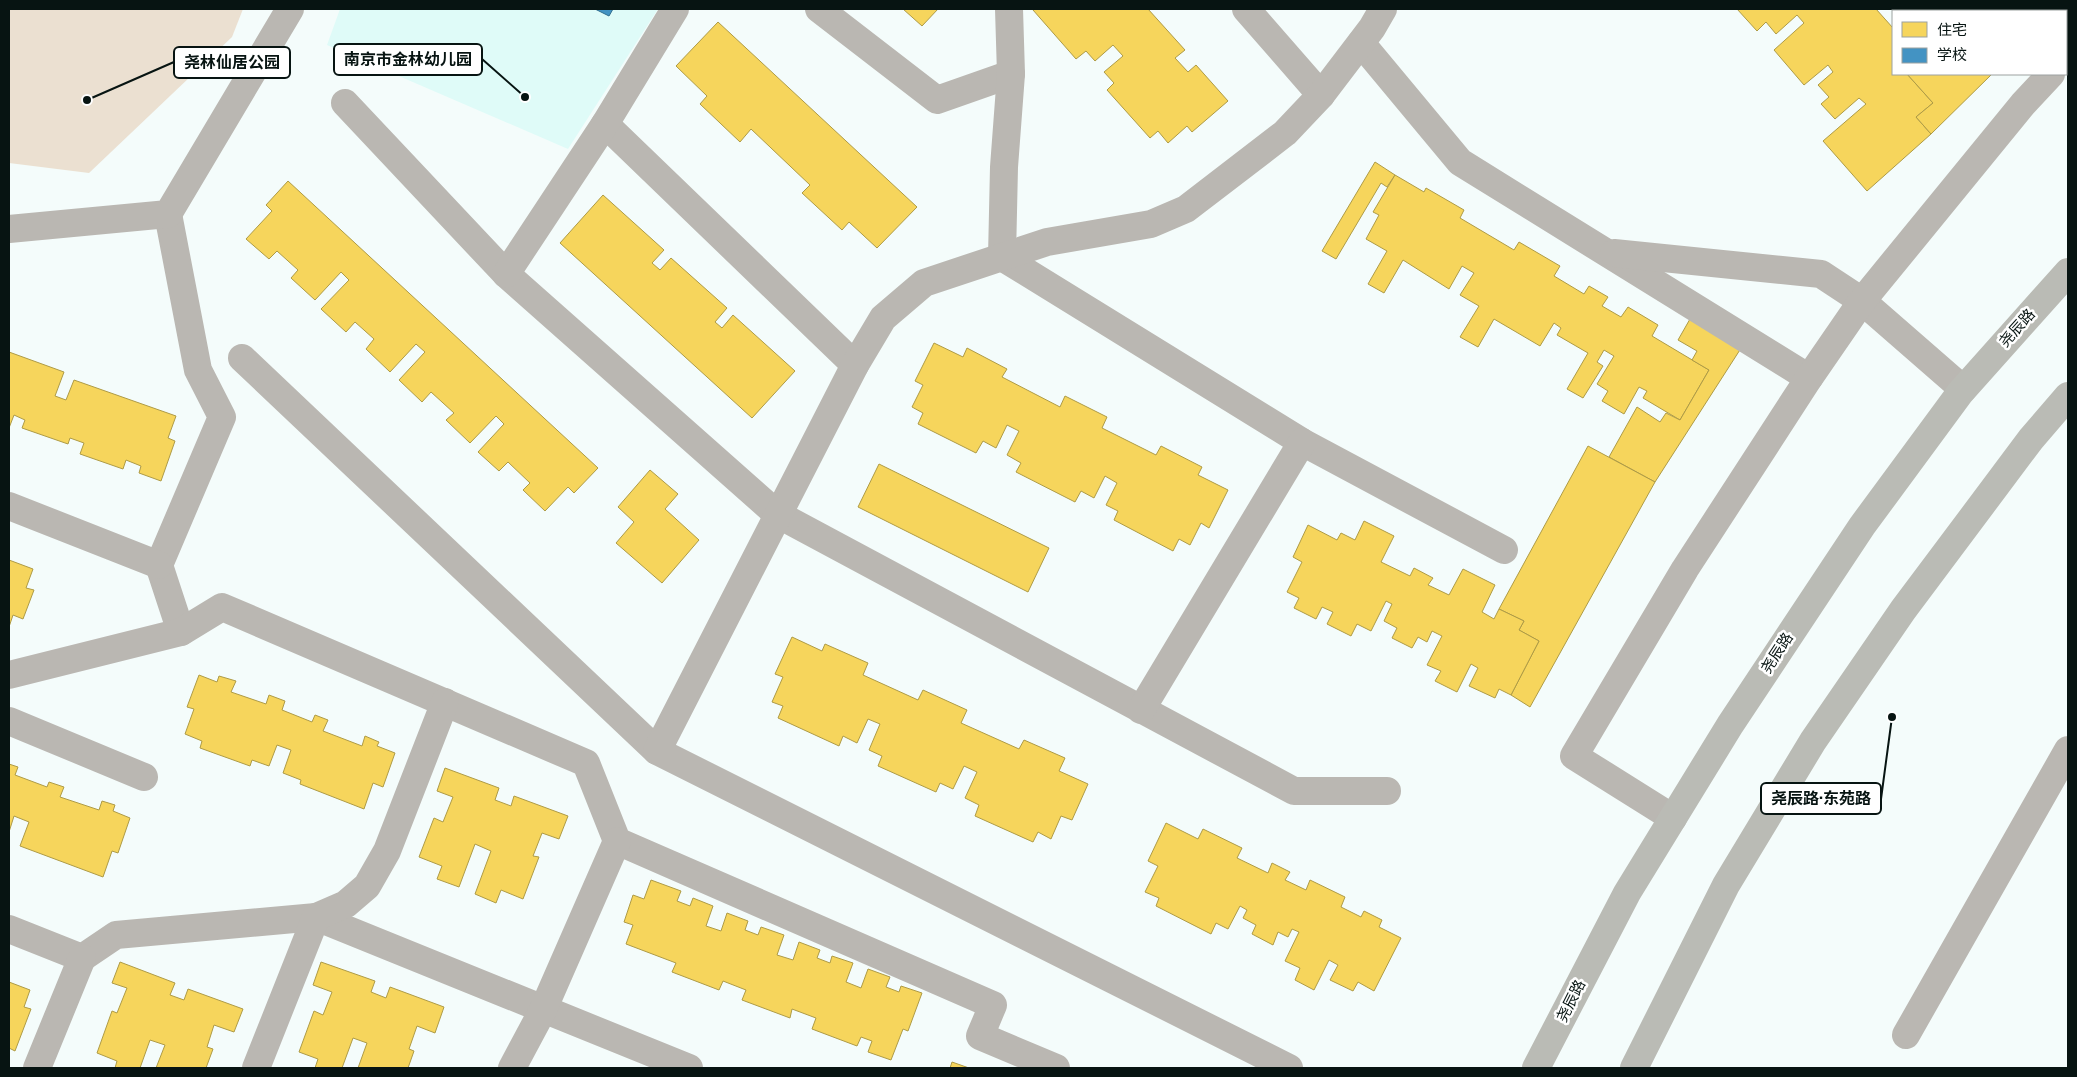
<svg xmlns="http://www.w3.org/2000/svg" width="2077" height="1077" font-family="'Public Sans','Noto Sans SC',sans-serif">
<rect width="100%" height="100%" fill="#f4fcfb"/>
<path fill="#dffbf8" d="M 340,9 L 658,9 L 568,149 L 327,45 Z"/>
<path fill="#ebe0d1" d="M 9,9 L 243,9 L 232,37 L 89,173 L 9,163 Z"/>
<g fill="#f6d55c" stroke="#ae9b46">
<path d="M 903,9 L 938,9 L 922,26 Z"/>
<path d="M 1035,9 L 1148,9 L 1185,50 L 1175,58 L 1188,72 L 1196,65 L 1228,101 L 1192,132 L 1187,126 L 1168,143 L 1158,131 L 1150,138 L 1107,90 L 1114,83 L 1104,72 L 1123,56 L 1113,45 L 1095,61 L 1086,51 L 1076,59 L 1033,10 Z"/>
<path d="M 1737,9 L 1876,9 L 1893,28 L 1893,74 L 1907,74 L 1933,103 L 1916,117 L 1931,134 L 1867,191 L 1823,141 L 1866,104 L 1859,98 L 1835,119 L 1821,104 L 1829,97 L 1818,85 L 1833,72 L 1828,65 L 1804,85 L 1774,50 L 1804,23 L 1797,15 L 1776,34 L 1766,22 L 1757,31 Z"/>
<path d="M 1934,9 L 2059,9 L 2057,11 L 1931,11 Z"/>
<path d="M 718,22 L 917,207 L 877,248 L 849,222 L 842,230 L 802,193 L 810,185 L 751,129 L 740,142 L 700,104 L 707,96 L 676,66 Z"/>
<path d="M 1907,74 L 1992,74 L 1931,134 L 1916,117 L 1933,103 Z"/>
<path d="M 1375,162 L 1395,175 L 1387,187 L 1381,183 L 1336,259 L 1322,251 Z"/>
<path d="M 1395,175 L 1424,192 L 1426,188 L 1464,210 L 1460,218 L 1514,250 L 1519,242 L 1560,266 L 1554,276 L 1584,294 L 1589,286 L 1608,297 L 1602,306 L 1621,317 L 1628,307 L 1658,325 L 1652,336 L 1709,370 L 1680,420 L 1643,398 L 1647,391 L 1639,387 L 1624,414 L 1602,401 L 1608,391 L 1597,384 L 1614,356 L 1604,350 L 1597,362 L 1603,366 L 1583,398 L 1567,389 L 1588,353 L 1557,335 L 1561,328 L 1554,323 L 1540,346 L 1494,319 L 1478,347 L 1460,337 L 1479,306 L 1460,295 L 1474,273 L 1462,266 L 1449,289 L 1403,260 L 1384,293 L 1368,284 L 1387,251 L 1366,239 L 1379,215 L 1373,212 Z"/>
<path d="M 288,181 L 598,468 L 574,493 L 568,487 L 545,511 L 523,490 L 530,483 L 508,462 L 499,471 L 478,452 L 504,424 L 496,416 L 470,443 L 446,420 L 454,413 L 431,392 L 422,402 L 399,380 L 425,352 L 416,344 L 390,372 L 366,349 L 374,339 L 355,322 L 346,332 L 321,309 L 349,280 L 341,272 L 315,300 L 291,278 L 298,270 L 277,251 L 269,259 L 246,239 L 272,211 L 266,205 Z"/>
<path d="M 603,195 L 664,250 L 652,263 L 660,270 L 671,258 L 727,308 L 715,322 L 722,328 L 733,315 L 795,371 L 752,418 L 560,243 Z"/>
<path d="M 1694,312 L 1745,342 L 1655,482 L 1609,457 L 1637,407 L 1660,422 L 1666,413 L 1680,420 L 1709,370 L 1692,360 L 1697,351 L 1678,340 Z"/>
<path d="M 934,343 L 963,357 L 967,348 L 1007,369 L 1002,377 L 1060,407 L 1065,396 L 1107,417 L 1102,428 L 1156,455 L 1161,446 L 1202,467 L 1198,475 L 1228,490 L 1209,528 L 1201,523 L 1190,545 L 1179,539 L 1173,551 L 1114,520 L 1118,511 L 1106,505 L 1117,483 L 1105,476 L 1094,498 L 1081,491 L 1075,502 L 1016,472 L 1021,463 L 1007,455 L 1019,431 L 1007,425 L 996,448 L 983,441 L 976,453 L 918,424 L 923,413 L 912,407 L 923,385 L 915,381 Z"/>
<path d="M 9,352 L 64,372 L 55,396 L 66,400 L 74,380 L 176,416 L 168,438 L 175,441 L 161,481 L 139,473 L 141,466 L 126,460 L 123,469 L 80,454 L 84,443 L 70,438 L 68,444 L 22,428 L 25,420 L 14,415 L 9,428 Z"/>
<path d="M 1588,446 L 1655,482 L 1530,707 L 1511,695 L 1539,641 L 1519,630 L 1524,621 L 1499,609 Z"/>
<path d="M 879,464 L 1049,548 L 1028,592 L 858,507 Z"/>
<path d="M 650,470 L 678,494 L 665,509 L 699,540 L 662,583 L 616,543 L 634,522 L 618,507 Z"/>
<path d="M 1364,521 L 1394,536 L 1381,562 L 1410,576 L 1414,568 L 1433,578 L 1428,585 L 1449,595 L 1463,569 L 1495,585 L 1482,612 L 1494,619 L 1499,609 L 1524,621 L 1519,630 L 1539,641 L 1511,695 L 1499,689 L 1495,698 L 1469,686 L 1478,668 L 1471,664 L 1457,692 L 1435,681 L 1441,671 L 1427,665 L 1442,636 L 1432,631 L 1427,642 L 1418,637 L 1412,648 L 1392,638 L 1397,628 L 1384,621 L 1392,604 L 1386,601 L 1371,631 L 1357,624 L 1351,636 L 1327,624 L 1333,612 L 1322,607 L 1316,619 L 1294,608 L 1299,598 L 1287,592 L 1302,562 L 1293,557 L 1308,525 L 1337,540 L 1341,533 L 1355,540 Z"/>
<path d="M 9,560 L 33,569 L 26,588 L 34,590 L 23,619 L 13,615 L 9,627 Z"/>
<path d="M 792,637 L 822,651 L 825,644 L 868,663 L 863,675 L 918,700 L 923,690 L 967,710 L 961,723 L 1019,749 L 1024,740 L 1065,758 L 1059,771 L 1088,784 L 1072,820 L 1061,816 L 1051,839 L 1038,832 L 1033,842 L 975,816 L 979,805 L 965,798 L 977,772 L 964,766 L 953,789 L 940,783 L 936,792 L 878,766 L 882,756 L 869,750 L 880,724 L 868,719 L 857,743 L 843,736 L 839,746 L 778,718 L 783,706 L 772,702 L 783,677 L 775,674 Z"/>
<path d="M 199,675 L 217,682 L 219,676 L 236,681 L 231,692 L 266,704 L 269,695 L 285,701 L 282,710 L 312,722 L 315,715 L 328,720 L 323,731 L 362,746 L 365,736 L 379,742 L 377,746 L 395,753 L 383,787 L 373,783 L 364,809 L 300,784 L 301,780 L 283,773 L 291,750 L 277,745 L 269,766 L 252,760 L 250,766 L 200,748 L 202,741 L 185,734 L 194,709 L 187,707 Z"/>
<path d="M 9,764 L 18,767 L 15,775 L 47,787 L 49,782 L 64,787 L 60,797 L 99,810 L 102,801 L 115,805 L 113,811 L 130,818 L 118,853 L 112,851 L 103,877 L 20,846 L 29,822 L 14,816 L 9,832 Z"/>
<path d="M 445,768 L 499,788 L 495,800 L 511,806 L 514,796 L 568,816 L 559,839 L 542,833 L 533,856 L 539,857 L 523,899 L 501,890 L 496,903 L 475,894 L 491,851 L 475,844 L 459,887 L 437,879 L 442,866 L 419,857 L 434,818 L 443,822 L 453,797 L 437,791 Z"/>
<path d="M 1166,823 L 1198,839 L 1203,829 L 1242,848 L 1237,858 L 1268,873 L 1272,863 L 1290,872 L 1285,880 L 1306,890 L 1310,880 L 1345,897 L 1341,907 L 1361,917 L 1364,911 L 1382,920 L 1379,927 L 1401,938 L 1374,991 L 1358,982 L 1353,991 L 1330,980 L 1338,965 L 1329,960 L 1314,990 L 1295,980 L 1300,968 L 1285,961 L 1299,932 L 1292,929 L 1288,937 L 1278,932 L 1273,945 L 1252,934 L 1256,925 L 1243,918 L 1247,910 L 1240,906 L 1228,929 L 1216,923 L 1211,934 L 1156,906 L 1159,898 L 1145,892 L 1158,866 L 1148,861 Z"/>
<path d="M 651,880 L 681,891 L 677,901 L 690,906 L 693,898 L 713,906 L 706,926 L 721,931 L 727,913 L 748,921 L 745,930 L 758,935 L 761,927 L 784,935 L 777,955 L 793,960 L 799,942 L 820,950 L 817,958 L 830,963 L 832,956 L 853,963 L 846,982 L 861,988 L 868,969 L 890,977 L 886,987 L 899,992 L 901,986 L 922,993 L 908,1031 L 903,1029 L 891,1060 L 868,1052 L 872,1041 L 861,1037 L 857,1046 L 812,1029 L 816,1018 L 792,1009 L 790,1018 L 742,1000 L 746,990 L 723,981 L 719,990 L 672,972 L 676,963 L 626,944 L 633,925 L 624,922 L 633,895 L 644,899 Z"/>
<path d="M 120,962 L 175,983 L 170,995 L 184,1000 L 188,989 L 243,1009 L 234,1032 L 214,1025 L 207,1047 L 213,1049 L 206,1068 L 156,1068 L 165,1045 L 150,1040 L 140,1068 L 115,1068 L 117,1061 L 97,1053 L 112,1011 L 117,1013 L 127,988 L 112,983 Z"/>
<path d="M 321,962 L 375,981 L 371,992 L 386,998 L 390,987 L 444,1007 L 435,1033 L 417,1026 L 409,1049 L 414,1051 L 408,1068 L 358,1068 L 367,1043 L 353,1038 L 342,1068 L 315,1068 L 318,1059 L 299,1052 L 314,1011 L 323,1015 L 332,992 L 313,985 Z"/>
<path d="M 9,982 L 30,990 L 24,1007 L 31,1009 L 15,1051 L 9,1048 Z"/>
<path d="M 952,1062 L 969,1068 L 950,1068 Z"/>
</g>
<path fill="#4393c3" stroke="#316d8e" d="M 595,9 L 613,9 L 609,16 Z"/>
<g fill="none" stroke-linecap="round" stroke-linejoin="round">
<g stroke="#bab7b2" stroke-width="28">
<path d="M 819,9 L 937,100 L 1011,74"/>
<path d="M 1009,9 L 1011,74 L 1004,167 L 1002,257 L 1302,442 L 1504,550"/>
<path d="M 1246,9 L 1321,95"/>
<path d="M 1361,43 L 1460,162 L 1809,378"/>
<path d="M 2066,58 L 2068,55"/>
<path d="M 345,103 L 506,274 L 777,514 L 1294,791 L 1387,791"/>
<path d="M 605,124 L 855,365"/>
<path d="M 168,214 L 198,370 L 222,417 L 159,565 L 181,632"/>
<path d="M 9,229 L 168,214 L 290,9"/>
<path d="M 1614,253 L 1821,274 L 1862,301 L 1963,389"/>
<path d="M 506,274 L 605,124 L 675,9"/>
<path d="M 242,358 L 657,751"/>
<path d="M 9,506 L 159,565"/>
<path d="M 9,675 L 181,632 L 222,607 L 586,763 L 617,841 L 993,1005 L 980,1036 L 1056,1068"/>
<path d="M 1141,710 L 1302,442"/>
<path d="M 9,721 L 144,777"/>
<path d="M 1673,818 L 1574,756 L 1685,569 L 1809,378 L 1862,301 L 2023,104 L 2051,74"/>
<path d="M 9,929 L 82,958 L 116,935 L 316,917 L 689,1068"/>
<path d="M 1906,1035 L 2068,750"/>
<path d="M 37,1068 L 82,958"/>
<path d="M 256,1068 L 316,917 L 346,904 L 367,886 L 387,851 L 445,702"/>
<path d="M 512,1068 L 543,1010 L 617,841"/>
<path d="M 1289,1068 L 657,751 L 855,365 L 883,318 L 924,283 L 1047,242 L 1151,224 L 1186,209 L 1285,133 L 1321,95 L 1372,28 L 1383,9"/>
</g>
<g stroke="#babbb5" stroke-width="28">
<path d="M 1536,1068 L 1627,893 L 1730,725 L 1862,526 L 1960,393 L 2068,272"/>
<path d="M 1634,1068 L 1726,885 L 1813,741 L 1903,610 L 2031,439 L 2068,396"/>
</g>
</g>
<g text-anchor="middle" stroke-width="5" stroke-linejoin="round" paint-order="stroke">
<g font-size="15" fill="#071412" stroke="#fff">
<text transform="translate(2017 328) rotate(-48)" y="5">尧辰路</text>
<text transform="translate(1777 653) rotate(-57)" y="5">尧辰路</text>
<text transform="translate(1571 1001) rotate(-63)" y="5">尧辰路</text>
</g>
</g>
<path fill="none" stroke="#071412" stroke-width="2" d="M525 97L482 59M87 100L174 62M1892 717L1881 799"/>
<g fill="#071412" stroke="#fff" stroke-width="2">
<circle cx="525" cy="97" r="5"/>
<circle cx="87" cy="100" r="5"/>
<circle cx="1892" cy="717" r="5"/>
</g>
<g fill="#fff" stroke="#071412" stroke-width="2">
<rect x="334" y="44" width="148" height="31" rx="5"/>
<rect x="174" y="47" width="116" height="31" rx="5"/>
<rect x="1761" y="783" width="120" height="31" rx="5"/>
</g>
<g font-size="16" text-anchor="middle" font-weight="bold" fill="#071412">
<text x="408" y="65">南京市金林幼儿园</text>
<text x="232" y="68">尧林仙居公园</text>
<text x="1821" y="804">尧辰路·东苑路</text>
</g>
<rect width="2077" height="1077" fill="none" stroke="#071412" stroke-width="20"/>
<rect x="1892" y="10" width="175" height="65" fill="#ffffff" stroke="#9ca1a0"/>
<rect x="1902" y="22" width="25" height="15" fill="#f6d55c" stroke="#9ca1a0"/>
<text x="1937" y="35" font-size="15" fill="#071412">住宅</text>
<rect x="1902" y="48" width="25" height="15" fill="#4393c3" stroke="#9ca1a0"/>
<text x="1937" y="60" font-size="15" fill="#071412">学校</text>
</svg>
